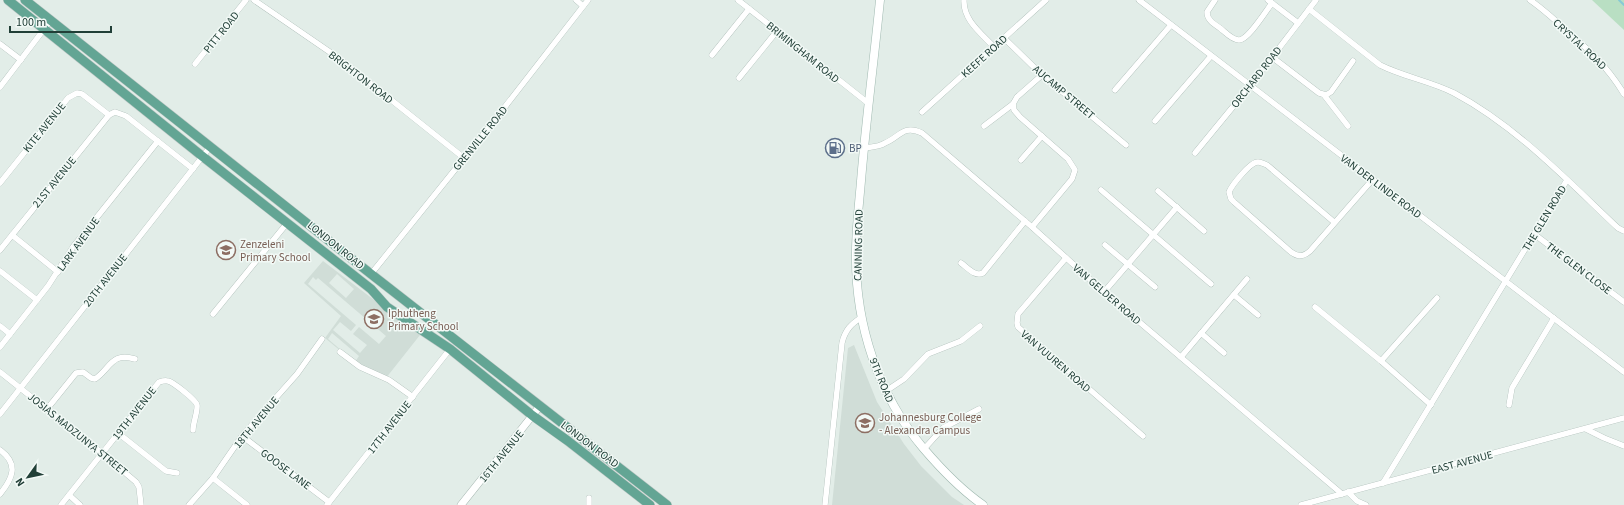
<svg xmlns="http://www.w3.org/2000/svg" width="1624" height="505" font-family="'Source Sans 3',sans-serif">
<rect width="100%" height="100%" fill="#e2ede8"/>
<g fill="#d0ddd7" fill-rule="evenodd">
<path d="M 323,261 L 420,335 L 386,378 L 354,362 L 325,338 L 341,316 L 304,283 ZM 337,274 L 354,289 L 346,298 L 329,283 ZM 313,277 L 316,280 L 318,278 L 386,336 L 379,344 L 359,327 L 353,334 L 367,345 L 360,353 L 333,330 L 340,322 L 351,331 L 356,325 L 308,284 ZM 332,333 L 359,356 L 355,362 L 328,339 Z"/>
<path d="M 854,345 L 877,402 L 904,444 L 921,466 L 952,497 L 964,505 L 832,505 L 848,348 Z"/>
</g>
<path fill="#b9dfc3" d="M 1592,0 L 1624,0 L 1624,30 Z"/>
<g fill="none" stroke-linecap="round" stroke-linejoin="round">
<path stroke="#86c9d5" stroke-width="2" d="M 1619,0 L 1624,5"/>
<g stroke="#a4b5af" stroke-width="6">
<g id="minor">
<path d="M 254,0 L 340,59 L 464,158"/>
<path d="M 576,0 L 583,6"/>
<path d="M 738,0 L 868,103"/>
<path d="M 964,0 C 963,20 981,33 994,47"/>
<path d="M 1139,0 L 1624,372"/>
<path d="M 1215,0 L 1207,12 C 1207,20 1214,24 1220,28 C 1225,32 1232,40 1239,40 C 1248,40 1266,11 1272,3"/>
<path d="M 1268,0 L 1298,23"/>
<path d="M 1530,0 C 1543,9 1554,19 1566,30 C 1590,51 1607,66 1624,94"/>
<path d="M 1309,9 L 1380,65 C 1404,77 1430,81 1454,93 C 1516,126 1567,180 1618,228 L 1624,231"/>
<path d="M 1004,38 L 1042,75 L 1126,145"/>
<path d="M 0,44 L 21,60"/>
<path d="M 712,55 L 749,9"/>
<path d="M 1272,57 L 1319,93 L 1326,95 L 1331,92 L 1353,61"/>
<path d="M 195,64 L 246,0"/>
<path d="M 739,78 L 777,31"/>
<path d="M 0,87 L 51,20"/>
<path d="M 1115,90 L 1171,25"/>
<path d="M 1324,95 L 1348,126"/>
<path d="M 922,112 L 1046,0"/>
<path d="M 1155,121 L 1211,56"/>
<path d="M 984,126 L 1013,104"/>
<path d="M 864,148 C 871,147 879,147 885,143 C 900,137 903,124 922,133 L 1032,227 L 1104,292 L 1342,494"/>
<path d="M 1195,153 L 1250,86 L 1316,0"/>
<path d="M 1021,160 L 1042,136"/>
<path d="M 0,183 L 68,98 L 77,93 L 82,94 L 109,115 L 115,112 L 126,116 L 193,169"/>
<path d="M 1101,190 L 1211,284"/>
<path d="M 1158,191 L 1204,231"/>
<path d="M 1334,222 L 1267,165 C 1264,164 1261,162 1258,162 C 1250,162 1232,185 1229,192 L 1231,199 L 1234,202 L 1291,252 C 1298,257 1303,257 1310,251 L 1373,179"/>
<path d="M 1032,227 L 1072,179 L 1075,170 L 1068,159 L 1020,117 L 1014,110 L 1013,104 L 1017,97 L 1042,75"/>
<path d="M 1534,234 L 1624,302"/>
<path d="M 12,235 L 58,272"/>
<path d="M 1105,245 L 1155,287"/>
<path d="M 0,250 L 109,115"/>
<path d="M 1066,258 L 1018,314 L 1017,323 L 1018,327 L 1143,436"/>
<path d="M 961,263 C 968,268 975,277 983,273 L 1025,221"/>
<path d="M 0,271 L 37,300"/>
<path d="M 371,274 L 490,126 L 588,0"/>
<path d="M 1104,292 L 1177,207"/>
<path d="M 1234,295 L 1258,315"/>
<path d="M 1315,307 L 1381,361 L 1431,405"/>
<path d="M 213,314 L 288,222"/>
<path d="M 0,326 L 10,334"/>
<path d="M 1201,333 L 1224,353"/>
<path d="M 0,347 L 48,286 L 73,247 L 158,141"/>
<path d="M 340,352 L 360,367 L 389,380 L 413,397"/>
<path d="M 1181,357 L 1247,279"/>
<path d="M 1381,361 L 1437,298"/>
<path d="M 0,372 L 103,454 L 136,482 L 139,487 L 141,505"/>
<path d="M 886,391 L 904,379 L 928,354 L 961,341 L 980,326"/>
<path d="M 1509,405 L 1512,388 L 1554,318"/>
<path d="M 47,409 L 76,373 L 83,372 L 91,378 L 95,379 C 111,368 111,352 135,359"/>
<path d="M 0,414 L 210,147"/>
<path d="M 1586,429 L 1604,438 L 1624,446"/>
<path d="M 118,433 L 166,471 L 177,473"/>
<path d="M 242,436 L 329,502"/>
<path d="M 924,449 L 943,428 L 979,409"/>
<path d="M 0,450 C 19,464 13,478 0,494"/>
<path d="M 213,478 L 247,505"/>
<path d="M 1383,483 L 1567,180"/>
<path d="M 1348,492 L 1357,501 L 1366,505"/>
<path d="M 69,495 L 80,505"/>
<path d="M 61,505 L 159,382 C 162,381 165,380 168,381 C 173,382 196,400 197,405 C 198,411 193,423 193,430"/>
<path d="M 189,505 L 213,478 L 242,436 L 297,374 L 322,339"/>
<path d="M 327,505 L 450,349"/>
<path d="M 589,505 L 589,498"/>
<path d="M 825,505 L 842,343 C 845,330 851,324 862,317"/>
<path d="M 1301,505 L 1624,418"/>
</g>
</g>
<g stroke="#a4b5af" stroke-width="8">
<path id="tertiary" d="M 461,505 L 540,406"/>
</g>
<g stroke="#9fb9b0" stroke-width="9">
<path id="secondary" d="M 880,0 C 874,60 866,120 861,181 C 859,205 856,229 856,253 C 855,324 878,395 924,449 C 942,470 960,489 983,505"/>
</g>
<g stroke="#c1c9c7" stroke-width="10">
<g id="primary">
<path d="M 8,0 L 202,156 L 371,289 L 387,307 L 450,349 L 533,416 L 568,441 L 650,505"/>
<path d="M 25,0 L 371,274 L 667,505"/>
</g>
</g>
<use href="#minor" stroke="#fff" stroke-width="5.5"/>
<use href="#tertiary" stroke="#fff" stroke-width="7"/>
<use href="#secondary" stroke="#fff" stroke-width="8"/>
<use href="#primary" stroke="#63a594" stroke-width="9"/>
</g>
<defs>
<g id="fuel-ring" transform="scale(1)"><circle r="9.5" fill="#f2f9f6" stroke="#5c6f8a" stroke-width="1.5"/><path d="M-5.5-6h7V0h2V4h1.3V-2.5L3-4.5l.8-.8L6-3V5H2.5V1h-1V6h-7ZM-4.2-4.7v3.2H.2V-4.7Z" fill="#5c6f8a"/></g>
<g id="school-ring" transform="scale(1)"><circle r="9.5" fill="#f2f9f6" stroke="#8d6e63" stroke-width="1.5"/><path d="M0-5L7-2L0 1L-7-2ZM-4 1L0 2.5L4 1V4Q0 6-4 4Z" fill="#8d6e63"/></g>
<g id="university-ring" transform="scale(1)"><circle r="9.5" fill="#f2f9f6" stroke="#8d6e63" stroke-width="1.5"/><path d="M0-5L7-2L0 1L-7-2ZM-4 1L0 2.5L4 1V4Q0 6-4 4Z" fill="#8d6e63"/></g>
</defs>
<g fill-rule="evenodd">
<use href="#fuel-ring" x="835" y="148"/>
<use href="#school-ring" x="226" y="250"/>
<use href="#school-ring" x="374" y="319"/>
<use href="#university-ring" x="865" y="423"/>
</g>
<g text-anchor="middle" stroke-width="3" stroke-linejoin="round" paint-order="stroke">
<g font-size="11" fill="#213f37" stroke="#f2f9f6">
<text transform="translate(221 32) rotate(-51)" y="4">PITT ROAD</text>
<text transform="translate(1580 44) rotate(43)" y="4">CRYSTAL ROAD</text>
<text transform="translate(803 52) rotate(39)" y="4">BRIMINGHAM ROAD</text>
<text transform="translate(984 56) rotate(-42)" y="4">KEEFE ROAD</text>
<text transform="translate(361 77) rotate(38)" y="4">BRIGHTON ROAD</text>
<text transform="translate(1256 77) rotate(-52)" y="4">ORCHARD ROAD</text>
<text transform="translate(1064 92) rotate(40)" y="4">AUCAMP STREET</text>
<text transform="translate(44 127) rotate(-51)" y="4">KITE AVENUE</text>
<text transform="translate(480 138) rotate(-51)" y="4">GRENVILLE ROAD</text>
<text transform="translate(54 182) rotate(-51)" y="4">21ST AVENUE</text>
<text transform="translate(1381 186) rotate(37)" y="4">VAN DER LINDE ROAD</text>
<text transform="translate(1544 218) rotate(-59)" y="4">THE GLEN ROAD</text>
<text transform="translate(78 244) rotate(-54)" y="4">LARK AVENUE</text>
<text transform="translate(336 245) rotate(39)" y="4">LONDON ROAD</text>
<text transform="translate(858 245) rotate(-89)" y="4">CANNING ROAD</text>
<text transform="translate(1579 268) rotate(37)" y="4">THE GLEN CLOSE</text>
<text transform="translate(105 280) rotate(-52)" y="4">20TH AVENUE</text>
<text transform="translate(1107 294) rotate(41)" y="4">VAN GELDER ROAD</text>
<text transform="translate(1056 361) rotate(41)" y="4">VAN VUUREN ROAD</text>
<text transform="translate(882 380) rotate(68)" y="4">9TH ROAD</text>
<text transform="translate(134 413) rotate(-52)" y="4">19TH AVENUE</text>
<text transform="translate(256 422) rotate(-50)" y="4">18TH AVENUE</text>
<text transform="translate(389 427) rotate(-52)" y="4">17TH AVENUE</text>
<text transform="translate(78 434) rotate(39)" y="4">JOSIAS MADZUNYA STREET</text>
<text transform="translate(590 444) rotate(37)" y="4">LONDON ROAD</text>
<text transform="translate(501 456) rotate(-51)" y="4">16TH AVENUE</text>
<text transform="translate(1462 462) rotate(-15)" y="4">EAST AVENUE</text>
<text transform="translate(286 469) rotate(37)" y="4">GOOSE LANE</text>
</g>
<g font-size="11" fill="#4e5e75" stroke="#f2f9f6" text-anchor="start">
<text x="849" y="152">BP</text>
</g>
<g font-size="11" fill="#785e54" stroke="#f2f9f6" text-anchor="start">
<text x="240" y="248">Zenzeleni<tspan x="240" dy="13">Primary School</tspan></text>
<text x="388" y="317">Iphutheng<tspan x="388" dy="13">Primary School</tspan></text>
<text x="879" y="421">Johannesburg College<tspan x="879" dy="13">- Alexandra Campus</tspan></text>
</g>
</g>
<g transform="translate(28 477) rotate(237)" stroke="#f2f9f6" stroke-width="3" paint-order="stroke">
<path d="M0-3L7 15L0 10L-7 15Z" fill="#213f37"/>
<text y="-6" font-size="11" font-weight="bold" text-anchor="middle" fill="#213f37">N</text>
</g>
<path d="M10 26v6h101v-6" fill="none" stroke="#213f37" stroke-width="2"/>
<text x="16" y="26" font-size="12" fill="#213f37" stroke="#f2f9f6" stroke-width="3" paint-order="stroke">100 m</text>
</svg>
